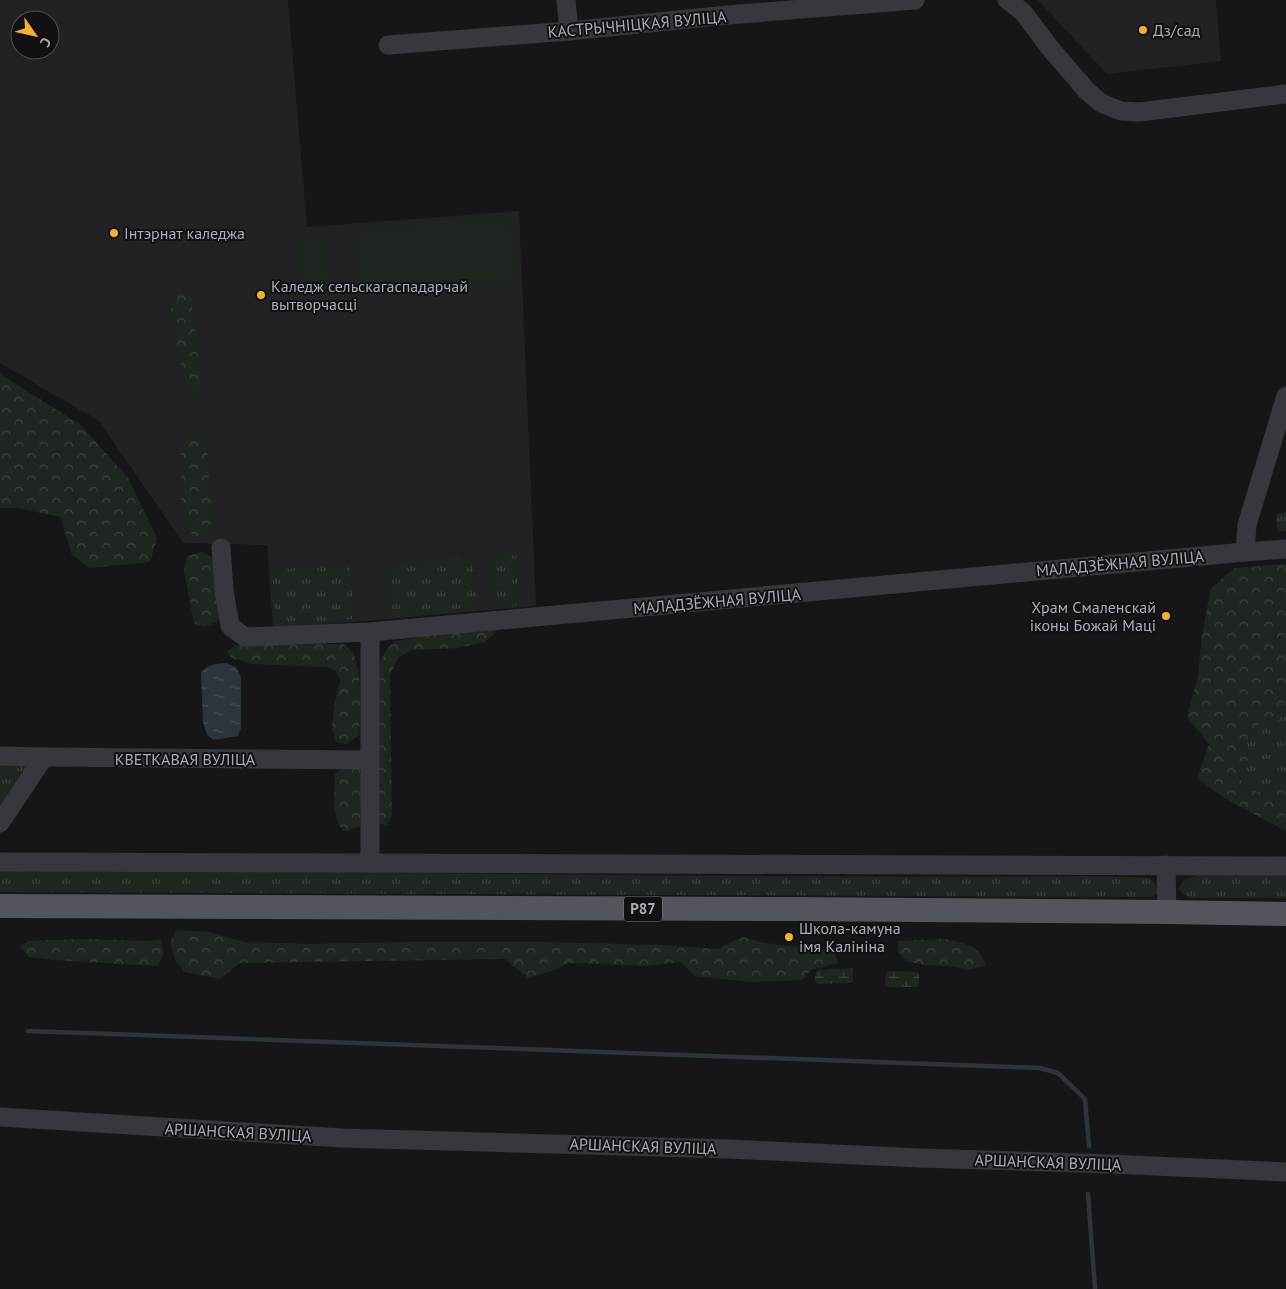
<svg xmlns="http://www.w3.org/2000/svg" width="1286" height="1289" font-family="'PT Sans',sans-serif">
<defs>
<pattern id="grass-tufts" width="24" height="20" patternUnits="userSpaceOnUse" patternTransform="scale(1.25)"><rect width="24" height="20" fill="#1e261f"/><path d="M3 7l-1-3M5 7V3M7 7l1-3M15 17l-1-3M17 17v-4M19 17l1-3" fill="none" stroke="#3c433d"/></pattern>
<pattern id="forest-crowns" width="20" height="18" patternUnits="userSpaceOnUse" patternTransform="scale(1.25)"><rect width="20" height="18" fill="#1e261f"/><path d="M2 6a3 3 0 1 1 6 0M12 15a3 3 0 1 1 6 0" fill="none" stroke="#3c433d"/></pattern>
<pattern id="wetland-marsh" width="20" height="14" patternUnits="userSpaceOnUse" patternTransform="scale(1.25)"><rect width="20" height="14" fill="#1e261f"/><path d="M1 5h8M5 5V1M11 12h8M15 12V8" fill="none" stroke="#3c433d"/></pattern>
<pattern id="water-ripples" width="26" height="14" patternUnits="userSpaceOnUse" patternTransform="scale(1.25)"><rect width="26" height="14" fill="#2c353c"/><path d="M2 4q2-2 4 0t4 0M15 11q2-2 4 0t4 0" fill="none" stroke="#485056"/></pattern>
</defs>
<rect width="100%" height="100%" fill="#161618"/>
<g fill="#222225" fill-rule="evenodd">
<path d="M 0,0 L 288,0 L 307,227 L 519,211 L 536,606 L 273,629 L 267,545 L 183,543 L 99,421 L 0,363 ZM 20,20 L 50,20 L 50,50 L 20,50 Z"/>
<path d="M 1038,0 L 1216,0 L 1221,61 L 1107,74 Z"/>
</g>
<g fill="url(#grass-tufts)">
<path d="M 1286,512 L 1286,531 L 1278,532 L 1276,514 Z"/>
<path d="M 516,552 L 520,605 L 494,607 L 490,554 Z"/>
<path d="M 473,557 L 477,610 L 389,617 L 385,564 Z"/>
<path d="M 350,564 L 354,619 L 276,625 L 272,570 Z"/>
<path d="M 1286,702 L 1286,782 L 1271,785 L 1258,792 L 1245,788 L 1238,773 L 1248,760 L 1247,741 L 1261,722 L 1285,708 Z"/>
<path d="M 0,760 L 26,762 L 31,769 L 0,813 Z"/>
<path d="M 108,870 L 719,876 L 983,877 L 1101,876 L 1149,878 L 1155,883 L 1159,890 L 1157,894 L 1151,897 L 1139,897 L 0,892 L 0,871 Z"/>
<path d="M 1226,873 L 1286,874 L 1286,898 L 1192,898 L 1184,895 L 1179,889 L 1183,881 L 1197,875 Z"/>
</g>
<g fill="url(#forest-crowns)">
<path d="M 180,290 L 191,297 L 202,393 L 193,397 L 185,387 L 172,319 L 171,299 Z"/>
<path d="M 0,374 L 81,425 L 128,478 L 157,538 L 150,562 L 90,568 L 72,555 L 60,517 L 18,508 L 0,508 Z"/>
<path d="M 191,431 L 206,440 L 212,521 L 208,535 L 194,538 L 185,523 L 181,496 L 181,445 Z"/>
<path d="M 202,552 L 214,558 L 220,611 L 217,622 L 204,627 L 194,623 L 184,572 L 187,556 Z"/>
<path d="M 1286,564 L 1286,702 L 1285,708 L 1277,723 L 1261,722 L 1247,740 L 1248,760 L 1238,774 L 1245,788 L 1258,792 L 1271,785 L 1286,782 L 1286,831 L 1224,798 L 1197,778 L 1209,744 L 1187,717 L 1198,676 L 1202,636 L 1211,588 L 1235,568 Z"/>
<path d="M 492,626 L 496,632 L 485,642 L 458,648 L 412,650 L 398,658 L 390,675 L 392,815 L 387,825 L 379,824 L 377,668 L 387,648 L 396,641 Z"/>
<path d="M 343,644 C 346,647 350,649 352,652 C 363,667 360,716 359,735 L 347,744 L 336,742 L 332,727 L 335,702 L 340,680 L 335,670 L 327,667 L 253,664 L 231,658 L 227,652 L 235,645 Z"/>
<path d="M 347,763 L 358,764 L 362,778 L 360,826 L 345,832 L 338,824 L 334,806 L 335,774 Z"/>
<path d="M 177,930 L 209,932 L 244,942 L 308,944 L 408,942 L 544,942 L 662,945 L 717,949 L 743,937 L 765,943 L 834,951 L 838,963 L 811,970 L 802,980 L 751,982 L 695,976 L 680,962 L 647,966 L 568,963 L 552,971 L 528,978 L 505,959 L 240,963 L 220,979 L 184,972 L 176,962 L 170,943 Z"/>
<path d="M 81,939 L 148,941 L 161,939 L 164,952 L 158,966 L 54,960 L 29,957 L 20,947 L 28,941 Z"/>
<path d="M 945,939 C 964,944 981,944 986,966 L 969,969 L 946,966 L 924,965 L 906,961 L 898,952 L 898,941 Z"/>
</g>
<g fill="url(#wetland-marsh)">
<path d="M 852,968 L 853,970 L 853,980 L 851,983 L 818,984 L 814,982 L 816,972 L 819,970 Z"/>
<path d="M 889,971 L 916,972 L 919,974 L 919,985 L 917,987 L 887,987 L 885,984 L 886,973 Z"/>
</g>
<g fill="#1e261f">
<path d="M 511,217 L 516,282 L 359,293 L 355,228 Z"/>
<path d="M 325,236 L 330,289 L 302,292 L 297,239 Z"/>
</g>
<path fill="url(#water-ripples)" d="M 226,663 L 236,667 L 241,677 L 241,728 L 238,736 L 214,740 L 207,735 L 203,722 L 201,673 C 207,664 216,664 226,663 Z"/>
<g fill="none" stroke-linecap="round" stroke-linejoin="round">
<g stroke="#2c353c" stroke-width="4.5">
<path d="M 28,1031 L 1040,1068 L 1058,1073 L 1085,1099 L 1089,1146"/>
<path d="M 1088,1194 L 1095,1289"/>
</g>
<g stroke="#37383d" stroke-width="19">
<path d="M 566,0 L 569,31"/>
<path d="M 1007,0 L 1023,12 L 1050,48 L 1087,91 L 1101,103 L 1121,111 L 1139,112 L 1286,94"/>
<path d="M 388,45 L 569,31 L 728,15 L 915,0"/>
<path d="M 221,548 L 224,590 L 230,626 L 245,637 L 370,632 L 1245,552 L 1286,549"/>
<path d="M 1245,552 L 1247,525 L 1286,396"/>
<path d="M 370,632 L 370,863"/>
<path d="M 0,756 L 44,757 L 370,760"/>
<path d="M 0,823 L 44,757"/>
<path d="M 0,862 L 1286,866"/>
<path d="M 1166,865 L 1167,912"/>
<path d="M 0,1117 L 342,1138 L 728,1149 L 920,1158 L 1110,1164 L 1286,1172"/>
</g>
<path stroke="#53555c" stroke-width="24" d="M 0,906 L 790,909 L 1167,912 L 1286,914"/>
</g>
<g fill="#f2b134" stroke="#111113" stroke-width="2">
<circle cx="1143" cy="30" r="5"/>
<circle cx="114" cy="233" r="5"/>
<circle cx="261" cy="295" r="5"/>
<circle cx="1166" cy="616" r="5"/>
<circle cx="789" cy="937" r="5"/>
</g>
<g text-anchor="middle" stroke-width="4" stroke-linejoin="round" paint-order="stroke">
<rect fill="#111113" stroke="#7b7e86" stroke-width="1" x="624" y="896.5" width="38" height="25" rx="4"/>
<g font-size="15" font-weight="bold" fill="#a8adb8">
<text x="643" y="914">Р87</text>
</g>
<g font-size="16" fill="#a8adb8" stroke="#111113">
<text transform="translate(637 24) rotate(-5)" y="6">КАСТРЫЧНІЦКАЯ ВУЛІЦА</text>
<text transform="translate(1120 563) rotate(-5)" y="6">МАЛАДЗЁЖНАЯ ВУЛІЦА</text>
<text transform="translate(717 601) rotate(-5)" y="6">МАЛАДЗЁЖНАЯ ВУЛІЦА</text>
<text x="185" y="765">КВЕТКАВАЯ ВУЛІЦА</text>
<text transform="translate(238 1132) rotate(3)" y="6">АРШАНСКАЯ ВУЛІЦА</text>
<text transform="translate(643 1146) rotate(2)" y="6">АРШАНСКАЯ ВУЛІЦА</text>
<text transform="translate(1048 1162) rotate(2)" y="6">АРШАНСКАЯ ВУЛІЦА</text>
</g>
<g font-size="16" fill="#a8adb8" stroke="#111113" text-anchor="start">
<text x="1153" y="36">Дз/сад</text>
<text x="124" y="239">Інтэрнат каледжа</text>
<text x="271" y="292">Каледж сельскагаспадарчай<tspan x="271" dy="18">вытворчасці</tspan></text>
<text x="1156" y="613" text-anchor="end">Храм Смаленскай<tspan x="1156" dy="18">іконы Божай Маці</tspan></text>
<text x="799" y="934">Школа-камуна<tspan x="799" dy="18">імя Калініна</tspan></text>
</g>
</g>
<g transform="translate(35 35) rotate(124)"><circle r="24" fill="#111113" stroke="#4d4f55"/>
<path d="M0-4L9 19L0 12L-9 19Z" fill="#f2b134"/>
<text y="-8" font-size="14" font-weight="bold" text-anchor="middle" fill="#a8adb8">С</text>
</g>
</svg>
